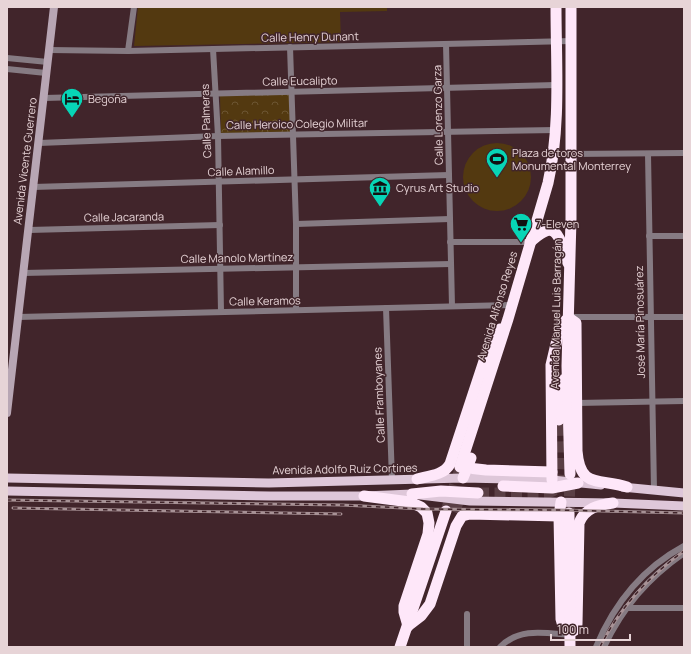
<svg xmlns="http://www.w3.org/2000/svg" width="691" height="654" font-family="Manrope,sans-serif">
<defs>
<pattern id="park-crowns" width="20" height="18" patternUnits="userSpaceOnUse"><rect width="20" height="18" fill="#533910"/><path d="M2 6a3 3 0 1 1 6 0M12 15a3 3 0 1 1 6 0" fill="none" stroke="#6c5532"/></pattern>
</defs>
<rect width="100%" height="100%" fill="#41252b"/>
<path fill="url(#park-crowns)" d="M 290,93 L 291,133 L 221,134 L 220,95 Z"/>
<g fill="#533910">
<path d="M 138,7 L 387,7 L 387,11 L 340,12 L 341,42 L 134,46 Z"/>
<circle cx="497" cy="177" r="34"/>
</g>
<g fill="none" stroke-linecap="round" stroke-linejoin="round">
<g stroke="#5a3f45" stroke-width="11" stroke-dasharray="11 5.5" stroke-linecap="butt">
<path d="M 478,493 L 548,493 C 551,492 554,491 556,488 C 562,479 559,437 559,425"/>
<path d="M 446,511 L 460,469"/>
<path d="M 454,512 L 460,498 L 464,492"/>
<path d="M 569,513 L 570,476"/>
</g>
<g stroke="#867b83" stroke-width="6">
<path d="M 446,44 L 452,306"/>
<path d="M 290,47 L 296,224 L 296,310"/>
<path d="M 213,49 L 218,136 L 221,312"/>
<path d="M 49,50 L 128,51 L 571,41"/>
<path d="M 128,51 L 134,7"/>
<path d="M 7,58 L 48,62"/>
<path d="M 7,69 L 46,73"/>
<path d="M 44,98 L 556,85"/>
<path d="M 39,143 L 218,136 L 556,130"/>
<path d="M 571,154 L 684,153"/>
<path d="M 648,154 L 654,490"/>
<path d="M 33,187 L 449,175"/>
<path d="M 296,224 L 450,219"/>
<path d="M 29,230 L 220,225"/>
<path d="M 649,236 L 684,236"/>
<path d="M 450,242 L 530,242"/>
<path d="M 23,273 L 451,264"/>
<path d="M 386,308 L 392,480"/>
<path d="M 18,317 L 512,305"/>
<path d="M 570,317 L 684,317"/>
<path d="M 577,403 L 684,401"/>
<path d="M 626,608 L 684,608"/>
<path d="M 467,614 L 467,647"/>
<path d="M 500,647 C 520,627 545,633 570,635"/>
<path d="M 596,647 C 614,604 643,568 684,546"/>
<path d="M 604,647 C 623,607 648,578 684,553"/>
</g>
<path stroke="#b8a6b4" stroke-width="8" d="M 7,413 L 54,7"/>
<g stroke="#dec7d9" stroke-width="9">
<path d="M 7,478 L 269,483 L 463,478 L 552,480 L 601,485"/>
<path d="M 622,487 L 684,493"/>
<path d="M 7,491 L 270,496 L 364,496 L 412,494 L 470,501 L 613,503 L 684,506"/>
</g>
<g stroke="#fee7f9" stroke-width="11">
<path d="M 530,242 C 535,238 540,233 546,231 C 559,225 565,254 568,263"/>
<path d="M 559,420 L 560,387 L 562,380"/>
<path d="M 460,467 L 508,319 L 548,183 C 561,125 556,65 556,7"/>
<path d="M 468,468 L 486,470 L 552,472"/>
<path d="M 570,474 L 567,366 L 571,219 L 571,7"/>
<path d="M 463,478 L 471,458"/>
<path d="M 417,479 C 429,476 444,475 450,464 L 486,355 L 500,329"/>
<path d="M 552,480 L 551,365 L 560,327 L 562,323 L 569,318 L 576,323 L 577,451 C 580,489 599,478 627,487"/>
<path d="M 503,486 L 552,488 L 578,483"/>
<path d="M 412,494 L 441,491 L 478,493"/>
<path d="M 364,496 L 410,502 L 421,507 L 427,513 L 429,523 L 428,534 L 404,606 L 404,612 L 408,626"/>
<path d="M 561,502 L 559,516 L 561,619 L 563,626 L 570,633 L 575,630 L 577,624 L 579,523 C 585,508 598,505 613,503"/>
<path d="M 569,513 L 570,647"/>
<path d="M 408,626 L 421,616 L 430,604 L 456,526 L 462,516 L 470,514 L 559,516"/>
<path d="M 400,647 L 446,511"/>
</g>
<g stroke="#a89296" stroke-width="3">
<g id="rail">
<path d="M 7,500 L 342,505 L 423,509 L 559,510 L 684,513"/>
<path d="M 13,508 L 341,514"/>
<path d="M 600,647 C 620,607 648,577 684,551"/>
</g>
</g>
<use href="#rail" stroke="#41252b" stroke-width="1.5" stroke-dasharray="4.5" stroke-linecap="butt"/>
</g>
<defs>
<g id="hotel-pin" transform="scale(1.15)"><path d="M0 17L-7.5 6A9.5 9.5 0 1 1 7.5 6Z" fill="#07d5b6" stroke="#41252b"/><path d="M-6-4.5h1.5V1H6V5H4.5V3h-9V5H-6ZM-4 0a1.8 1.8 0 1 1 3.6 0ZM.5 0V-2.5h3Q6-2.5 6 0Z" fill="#111"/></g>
<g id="stadium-pin" transform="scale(1.15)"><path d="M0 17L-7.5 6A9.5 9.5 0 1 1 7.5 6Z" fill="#07d5b6" stroke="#41252b"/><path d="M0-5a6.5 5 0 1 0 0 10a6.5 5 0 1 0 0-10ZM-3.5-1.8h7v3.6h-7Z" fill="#111"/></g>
<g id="museum-pin" transform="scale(1.15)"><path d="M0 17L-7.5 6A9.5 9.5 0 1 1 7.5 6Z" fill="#07d5b6" stroke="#41252b"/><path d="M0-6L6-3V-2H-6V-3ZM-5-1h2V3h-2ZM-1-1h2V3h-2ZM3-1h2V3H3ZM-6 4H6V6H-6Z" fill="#111"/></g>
<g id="supermarket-pin" transform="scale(1.15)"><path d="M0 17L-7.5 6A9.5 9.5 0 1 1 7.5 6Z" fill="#07d5b6" stroke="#41252b"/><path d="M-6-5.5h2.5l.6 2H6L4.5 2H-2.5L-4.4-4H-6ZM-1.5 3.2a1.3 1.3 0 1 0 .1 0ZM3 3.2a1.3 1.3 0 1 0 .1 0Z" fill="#111"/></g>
</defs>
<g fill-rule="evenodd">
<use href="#hotel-pin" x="72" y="99"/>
<use href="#stadium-pin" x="497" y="159"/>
<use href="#museum-pin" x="380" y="188"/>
<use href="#supermarket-pin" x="521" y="224"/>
</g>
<g text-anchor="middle" stroke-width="3" stroke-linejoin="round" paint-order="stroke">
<g font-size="11" fill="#e7d4d7" stroke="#41252b">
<text transform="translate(310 37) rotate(-1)" y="4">Calle Henry Dunant</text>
<text transform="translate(300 81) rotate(-1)" y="4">Calle Eucalipto</text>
<text transform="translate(438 115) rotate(-91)" y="4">Calle Lorenzo Garza</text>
<text transform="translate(206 121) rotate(-92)" y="4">Calle Palmeras</text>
<text transform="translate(297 124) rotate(-1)" y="4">Calle Heroico Colegio Militar</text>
<text transform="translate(25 161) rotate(-83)" y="4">Avenida Vicente Guerrero</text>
<text transform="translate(241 171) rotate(-2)" y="4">Calle Alamillo</text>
<text transform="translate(124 217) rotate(-1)" y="4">Calle Jacaranda</text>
<text transform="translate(237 258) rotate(-1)" y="4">Calle Manolo Martínez</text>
<text transform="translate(265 301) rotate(-1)" y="4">Calle Keramos</text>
<text transform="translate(497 306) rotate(-73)" y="4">Avenida Alfonso Reyes</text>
<text transform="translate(556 314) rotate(-89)" y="4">Avenida Manuel Luis Barragán</text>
<text transform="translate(640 322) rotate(-91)" y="4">José María Pinosuárez</text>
<text transform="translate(379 395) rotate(-92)" y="4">Calle Framboyanes</text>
<text transform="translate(345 469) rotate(-1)" y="4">Avenida Adolfo Ruíz Cortines</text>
</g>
<g font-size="11" fill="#e7d4d7" stroke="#41252b" text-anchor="start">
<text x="88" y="103">Begoña</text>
<text x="512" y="157">Plaza de toros<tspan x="512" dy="13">Monumental Monterrey</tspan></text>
<text x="396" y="192">Cyrus Art Studio</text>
<text x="536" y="228">7-Eleven</text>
</g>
</g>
<rect width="691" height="654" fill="none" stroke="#e7d4d7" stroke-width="16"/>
<path d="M551 634v6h79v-6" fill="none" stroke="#e7d4d7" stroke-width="2"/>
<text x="557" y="634" font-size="12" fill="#e7d4d7" stroke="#41252b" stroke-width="3" paint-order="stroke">100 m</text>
</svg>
